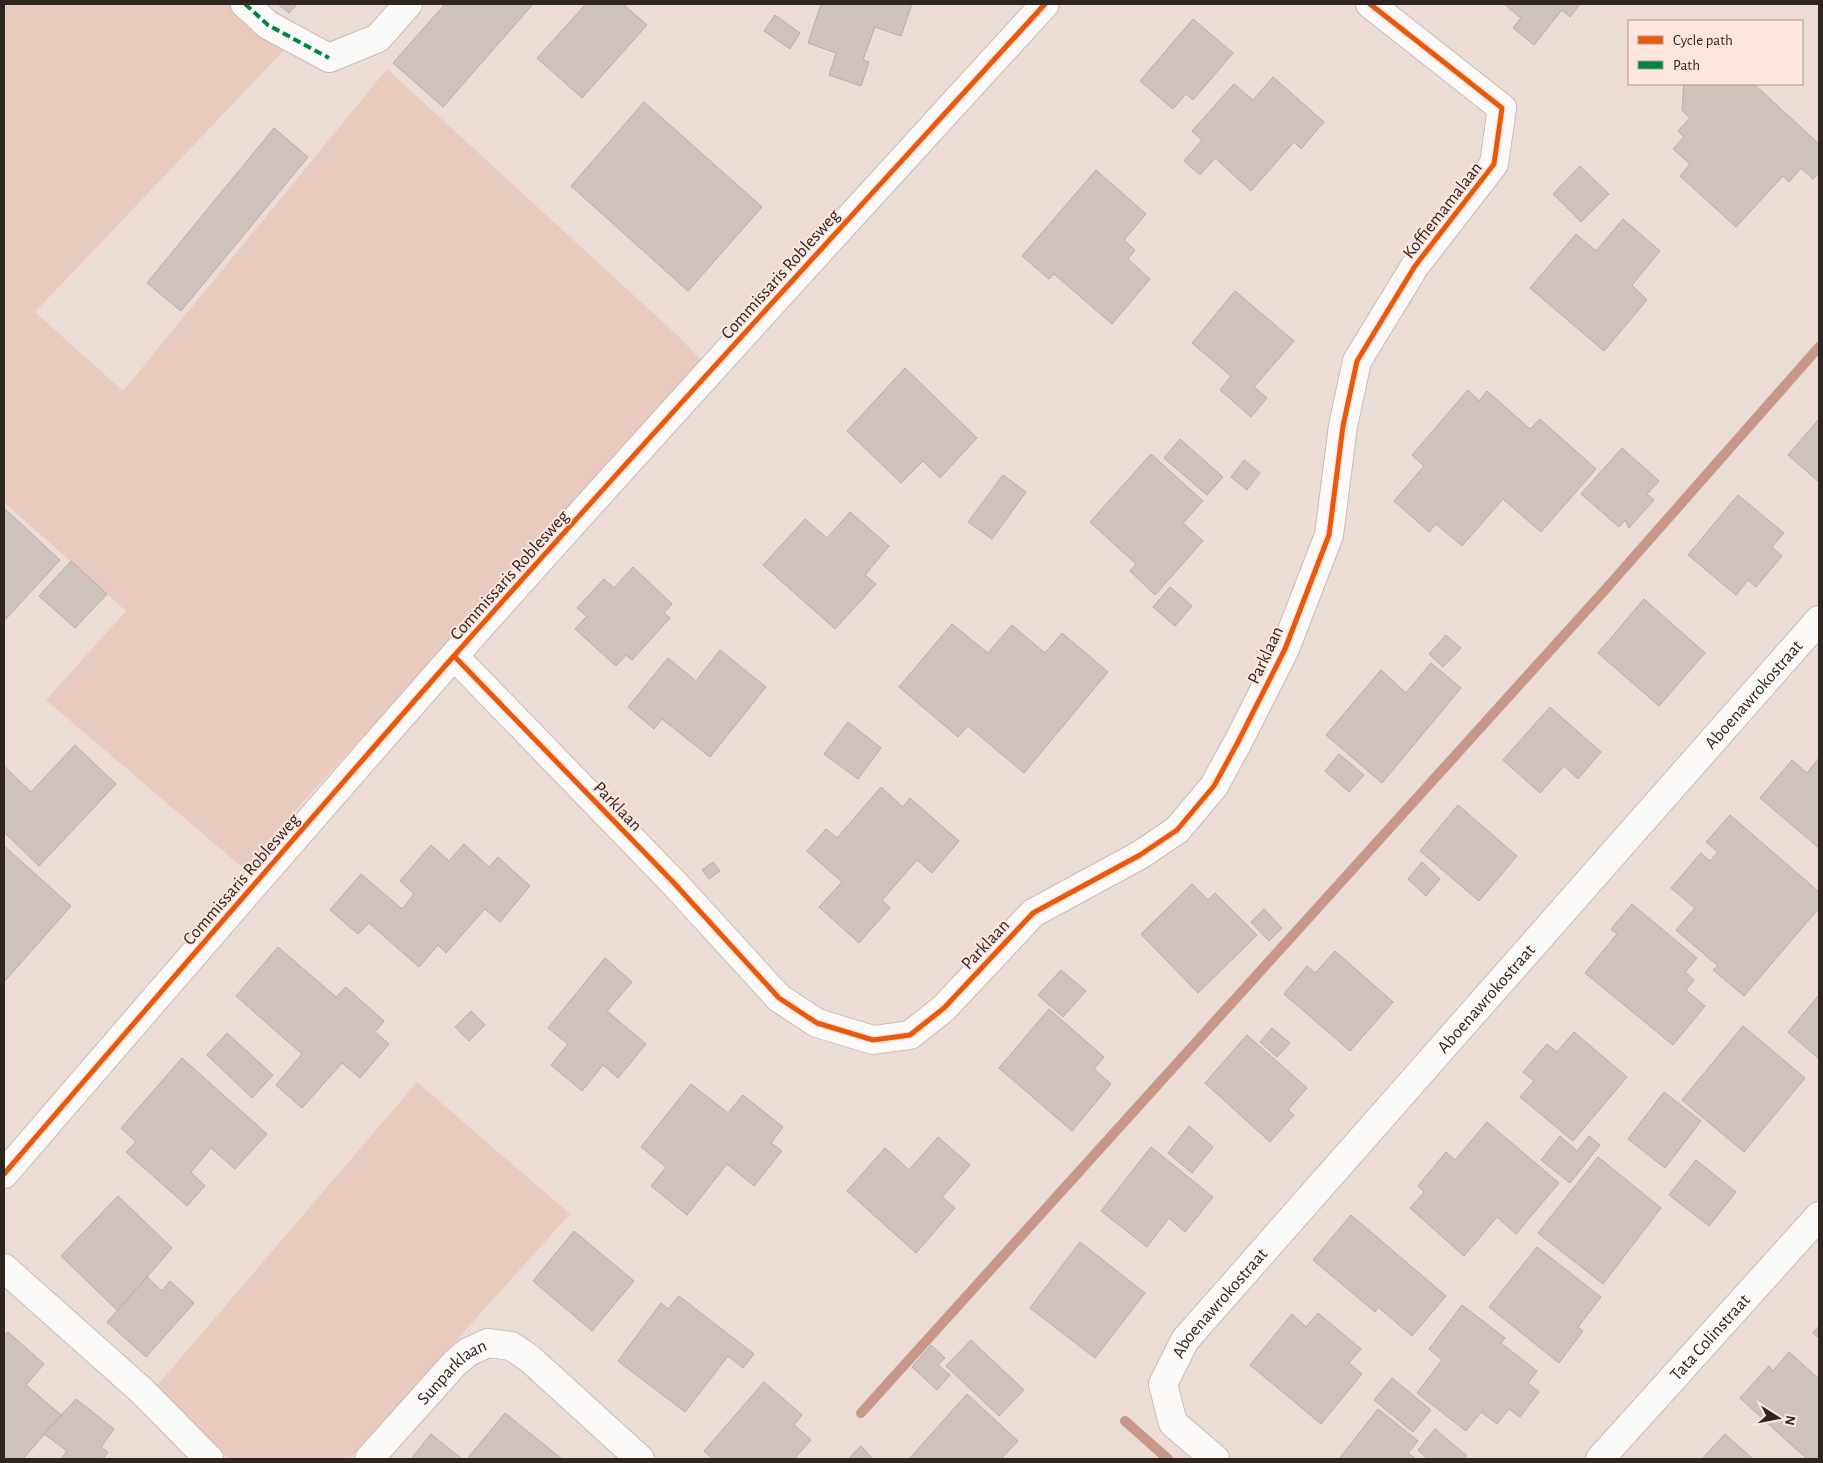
<svg xmlns="http://www.w3.org/2000/svg" width="1823" height="1463" font-family="'Alegreya Sans',sans-serif">
<rect width="100%" height="100%" fill="#ecdcd6"/>
<g fill="#e8cabf">
<path d="M 4,4 L 231,4 L 283,51 L 35,312 L 123,391 L 387,69 L 678,336 L 703,362 L 243,868 L 46,700 L 126,611 L 4,502 Z"/>
<path d="M 417,1082 L 570,1214 L 349,1459 L 229,1459 L 156,1387 Z"/>
</g>
<g fill="none" stroke-linecap="round" stroke-linejoin="round">
<g stroke="#c79888" stroke-width="10">
<path d="M 861,1413 L 1604,591 L 1819,347"/>
<path d="M 1125,1421 L 1168,1459"/>
</g>
</g>
<g fill="#cfc3be" stroke="#b9ada9">
<path d="M 278,4 L 297,4 L 289,13 Z"/>
<path d="M 445,4 L 533,4 L 443,107 L 393,63 Z"/>
<path d="M 586,4 L 623,4 L 647,25 L 582,98 L 537,58 Z"/>
<path d="M 821,4 L 912,4 L 901,36 L 875,27 L 863,60 L 869,62 L 861,86 L 829,75 L 836,53 L 808,43 Z"/>
<path d="M 1506,4 L 1580,4 L 1570,17 L 1562,10 L 1534,45 L 1513,28 L 1521,18 L 1505,5 Z"/>
<path d="M 775,15 L 800,33 L 790,49 L 764,31 Z"/>
<path d="M 1193,19 L 1233,53 L 1193,100 L 1186,94 L 1173,109 L 1140,81 Z"/>
<path d="M 1273,77 L 1324,122 L 1301,149 L 1294,142 L 1251,191 L 1215,158 L 1200,175 L 1184,161 L 1202,140 L 1192,131 L 1234,84 L 1253,100 Z"/>
<path d="M 1684,84 L 1754,84 L 1819,144 L 1819,172 L 1813,179 L 1801,168 L 1789,182 L 1783,176 L 1736,227 L 1680,176 L 1690,164 L 1673,149 L 1684,137 L 1678,131 L 1690,118 L 1682,110 Z"/>
<path d="M 644,102 L 762,207 L 688,291 L 571,186 Z"/>
<path d="M 274,128 L 308,157 L 181,311 L 147,283 Z"/>
<path d="M 1580,166 L 1609,194 L 1581,222 L 1553,194 Z"/>
<path d="M 1096,170 L 1146,214 L 1124,240 L 1135,250 L 1128,259 L 1150,279 L 1112,324 L 1054,274 L 1049,279 L 1022,256 Z"/>
<path d="M 1623,219 L 1660,251 L 1632,285 L 1647,300 L 1604,351 L 1530,288 L 1576,234 L 1596,251 Z"/>
<path d="M 1235,291 L 1294,341 L 1254,387 L 1267,398 L 1251,417 L 1220,390 L 1231,376 L 1192,343 Z"/>
<path d="M 905,368 L 977,438 L 940,478 L 923,461 L 901,483 L 847,431 Z"/>
<path d="M 1468,390 L 1479,401 L 1487,391 L 1530,429 L 1540,419 L 1596,469 L 1541,532 L 1503,499 L 1462,546 L 1436,524 L 1429,532 L 1394,501 L 1424,466 L 1412,455 Z"/>
<path d="M 1819,419 L 1819,482 L 1788,455 Z"/>
<path d="M 1180,439 L 1223,477 L 1207,495 L 1164,458 Z"/>
<path d="M 1622,448 L 1659,481 L 1647,494 L 1654,500 L 1629,528 L 1625,520 L 1619,527 L 1581,494 Z"/>
<path d="M 1151,454 L 1203,501 L 1183,523 L 1203,541 L 1155,595 L 1130,571 L 1136,564 L 1090,522 Z"/>
<path d="M 1244,460 L 1260,473 L 1247,490 L 1231,477 Z"/>
<path d="M 1003,475 L 1026,492 L 992,539 L 968,522 Z"/>
<path d="M 1738,495 L 1784,533 L 1772,547 L 1782,556 L 1756,587 L 1748,580 L 1736,595 L 1688,555 Z"/>
<path d="M 4,508 L 60,560 L 4,621 Z"/>
<path d="M 850,512 L 889,546 L 865,575 L 876,584 L 835,629 L 763,565 L 805,519 L 827,538 Z"/>
<path d="M 71,561 L 107,594 L 75,628 L 39,596 Z"/>
<path d="M 633,567 L 672,604 L 664,613 L 670,618 L 632,660 L 626,655 L 616,666 L 575,629 L 587,616 L 577,608 L 604,579 L 614,588 Z"/>
<path d="M 1170,587 L 1192,606 L 1175,626 L 1153,607 Z"/>
<path d="M 1644,599 L 1705,653 L 1659,706 L 1598,653 Z"/>
<path d="M 952,624 L 988,653 L 1012,625 L 1045,653 L 1062,633 L 1108,672 L 1024,773 L 968,726 L 958,737 L 899,687 Z"/>
<path d="M 1446,635 L 1461,648 L 1443,667 L 1429,654 Z"/>
<path d="M 720,650 L 766,687 L 710,757 L 662,719 L 654,729 L 628,707 L 668,658 L 696,681 Z"/>
<path d="M 1431,663 L 1461,688 L 1382,783 L 1326,735 L 1381,670 L 1406,693 Z"/>
<path d="M 1550,707 L 1601,752 L 1578,779 L 1564,766 L 1540,793 L 1503,760 Z"/>
<path d="M 848,722 L 881,748 L 858,779 L 824,754 Z"/>
<path d="M 75,745 L 116,784 L 39,866 L 4,832 L 4,766 L 31,792 Z"/>
<path d="M 1339,754 L 1364,775 L 1349,792 L 1325,771 Z"/>
<path d="M 1819,758 L 1819,848 L 1760,798 L 1792,760 L 1807,773 Z"/>
<path d="M 881,787 L 903,807 L 910,798 L 959,841 L 932,873 L 917,860 L 882,900 L 890,908 L 859,943 L 819,907 L 842,882 L 807,851 L 826,829 L 837,838 Z"/>
<path d="M 1458,805 L 1517,856 L 1479,901 L 1420,851 Z"/>
<path d="M 1730,815 L 1819,892 L 1819,908 L 1744,996 L 1713,970 L 1718,966 L 1676,930 L 1695,908 L 1671,888 L 1701,853 L 1710,861 L 1718,852 L 1706,842 Z"/>
<path d="M 464,844 L 489,867 L 498,857 L 530,886 L 500,922 L 485,909 L 446,953 L 438,945 L 419,967 L 369,923 L 358,934 L 330,910 L 361,874 L 402,909 L 414,894 L 400,881 L 431,845 L 449,861 Z"/>
<path d="M 4,846 L 71,906 L 4,982 Z"/>
<path d="M 713,862 L 720,871 L 709,879 L 702,870 Z"/>
<path d="M 1422,862 L 1440,879 L 1426,896 L 1408,879 Z"/>
<path d="M 1192,884 L 1208,900 L 1215,893 L 1257,935 L 1198,993 L 1141,934 Z"/>
<path d="M 1632,904 L 1697,958 L 1685,972 L 1694,980 L 1686,990 L 1705,1006 L 1673,1045 L 1585,973 L 1617,934 L 1611,929 Z"/>
<path d="M 1264,909 L 1282,928 L 1269,941 L 1251,922 Z"/>
<path d="M 278,947 L 336,997 L 346,987 L 384,1021 L 375,1032 L 389,1044 L 360,1078 L 342,1063 L 302,1108 L 276,1085 L 302,1054 L 236,996 Z"/>
<path d="M 1335,951 L 1393,1002 L 1350,1051 L 1284,994 L 1307,966 L 1315,973 Z"/>
<path d="M 605,958 L 632,982 L 607,1011 L 646,1044 L 618,1078 L 603,1065 L 582,1091 L 551,1065 L 568,1044 L 548,1028 Z"/>
<path d="M 1061,970 L 1086,991 L 1063,1017 L 1038,995 Z"/>
<path d="M 1819,995 L 1819,1059 L 1788,1032 Z"/>
<path d="M 1049,1009 L 1104,1057 L 1094,1069 L 1111,1084 L 1072,1131 L 999,1068 Z"/>
<path d="M 471,1011 L 485,1025 L 469,1041 L 455,1027 Z"/>
<path d="M 1743,1026 L 1805,1078 L 1744,1152 L 1682,1100 Z"/>
<path d="M 1272,1028 L 1290,1043 L 1277,1057 L 1260,1042 Z"/>
<path d="M 1574,1032 L 1627,1077 L 1573,1141 L 1520,1097 L 1534,1081 L 1523,1072 L 1547,1044 L 1557,1052 Z"/>
<path d="M 227,1033 L 273,1075 L 252,1098 L 207,1055 Z"/>
<path d="M 1247,1035 L 1307,1088 L 1288,1110 L 1294,1115 L 1270,1142 L 1205,1083 Z"/>
<path d="M 182,1058 L 267,1134 L 235,1169 L 211,1148 L 191,1172 L 205,1186 L 187,1206 L 126,1152 L 136,1142 L 121,1128 Z"/>
<path d="M 691,1084 L 728,1113 L 743,1095 L 783,1127 L 771,1143 L 782,1151 L 754,1186 L 727,1164 L 687,1215 L 651,1186 L 666,1167 L 641,1147 Z"/>
<path d="M 1664,1092 L 1701,1121 L 1665,1168 L 1628,1139 Z"/>
<path d="M 1487,1122 L 1559,1183 L 1516,1234 L 1497,1217 L 1464,1256 L 1410,1208 L 1424,1192 L 1418,1186 L 1446,1152 L 1455,1160 Z"/>
<path d="M 1189,1126 L 1213,1147 L 1192,1173 L 1168,1153 Z"/>
<path d="M 1560,1136 L 1577,1151 L 1589,1136 L 1600,1145 L 1570,1183 L 1541,1160 Z"/>
<path d="M 938,1137 L 970,1165 L 942,1197 L 955,1208 L 916,1253 L 847,1191 L 885,1148 L 909,1170 Z"/>
<path d="M 1151,1147 L 1213,1197 L 1185,1232 L 1169,1218 L 1147,1247 L 1101,1211 Z"/>
<path d="M 1598,1157 L 1661,1208 L 1603,1284 L 1538,1233 Z"/>
<path d="M 1696,1160 L 1736,1192 L 1709,1226 L 1669,1195 Z"/>
<path d="M 118,1196 L 172,1248 L 118,1311 L 61,1256 Z"/>
<path d="M 1351,1215 L 1446,1296 L 1412,1336 L 1378,1307 L 1375,1312 L 1313,1260 Z"/>
<path d="M 574,1231 L 634,1281 L 592,1331 L 533,1281 Z"/>
<path d="M 1080,1242 L 1145,1293 L 1095,1358 L 1030,1308 Z"/>
<path d="M 1537,1247 L 1601,1297 L 1578,1327 L 1583,1331 L 1559,1363 L 1489,1307 Z"/>
<path d="M 147,1277 L 162,1291 L 170,1281 L 194,1303 L 146,1357 L 107,1322 Z"/>
<path d="M 679,1296 L 754,1354 L 743,1368 L 728,1356 L 685,1412 L 618,1361 L 661,1303 L 668,1309 Z"/>
<path d="M 1462,1305 L 1505,1338 L 1501,1343 L 1537,1371 L 1528,1383 L 1539,1392 L 1520,1417 L 1509,1409 L 1497,1424 L 1481,1412 L 1466,1431 L 1417,1393 L 1442,1360 L 1429,1349 Z"/>
<path d="M 1318,1313 L 1361,1349 L 1349,1363 L 1362,1374 L 1321,1424 L 1250,1365 L 1292,1314 L 1306,1327 Z"/>
<path d="M 1819,1326 L 1819,1338 L 1813,1333 Z"/>
<path d="M 8,1332 L 44,1364 L 26,1385 L 61,1415 L 23,1459 L 4,1459 L 4,1336 Z"/>
<path d="M 971,1340 L 1024,1390 L 999,1416 L 946,1366 Z"/>
<path d="M 931,1345 L 945,1358 L 938,1365 L 950,1375 L 937,1390 L 912,1367 Z"/>
<path d="M 1789,1352 L 1819,1379 L 1819,1457 L 1817,1459 L 1807,1459 L 1740,1398 L 1769,1366 L 1773,1371 Z"/>
<path d="M 1392,1378 L 1431,1410 L 1413,1432 L 1374,1400 Z"/>
<path d="M 764,1382 L 802,1415 L 794,1425 L 811,1440 L 794,1459 L 713,1459 L 704,1451 Z"/>
<path d="M 967,1394 L 1018,1441 L 1001,1459 L 909,1459 Z"/>
<path d="M 76,1399 L 114,1429 L 101,1447 L 108,1452 L 103,1459 L 61,1459 L 67,1451 L 44,1434 Z"/>
<path d="M 1378,1409 L 1418,1441 L 1408,1453 L 1416,1459 L 1339,1459 Z"/>
<path d="M 505,1413 L 562,1459 L 467,1459 Z"/>
<path d="M 1435,1429 L 1467,1456 L 1464,1459 L 1428,1459 L 1418,1450 Z"/>
<path d="M 431,1434 L 462,1459 L 411,1459 Z"/>
<path d="M 1725,1434 L 1753,1459 L 1702,1459 Z"/>
<path d="M 861,1446 L 873,1459 L 848,1459 Z"/>
</g>
<g fill="none" stroke-linecap="round" stroke-linejoin="round">
<g stroke="#c7bbb6" stroke-width="30">
<g id="minor">
<path d="M 245,4 L 268,25 L 329,58 L 378,38 L 408,4"/>
<path d="M 454,656 L 673,882 L 779,998 L 817,1023 L 873,1040 L 910,1035 L 944,1008 L 1033,913 L 1140,855 L 1177,830 L 1214,786 L 1238,742 L 1285,649 L 1329,535 L 1343,426 L 1357,361 L 1415,266 L 1494,164 L 1502,108 L 1370,4"/>
<path d="M 4,1174 C 153,1001 302,828 453,657 C 648,437 847,221 1045,4"/>
<path d="M 4,1268 L 142,1391 L 209,1459"/>
<path id="s1" d="M 369,1459 L 455,1363 L 468,1352 L 488,1343 L 511,1346 L 529,1358 L 640,1459"/>
<path id="s2" d="M 1215,1459 L 1173,1423 L 1163,1384 L 1185,1340 L 1819,620"/>
<path id="s3" d="M 1600,1459 L 1819,1216"/>
</g>
</g>
<use href="#minor" stroke="#fcfaf9" stroke-width="28"/>
<path stroke="#00873e" stroke-width="4" stroke-dasharray="8 4" stroke-linecap="butt" d="M 245,4 L 268,25 L 329,58"/>
<g stroke="#fee6de" stroke-width="8">
<g id="cycleway">
<path d="M 454,656 L 673,882 L 779,998 L 817,1023 L 873,1040 L 910,1035 L 944,1008 L 1033,913 L 1140,855 L 1177,830 L 1214,786 L 1238,742 L 1285,649 L 1329,535 L 1343,426 L 1357,361 L 1415,266 L 1494,164 L 1502,108 L 1370,4"/>
<path d="M 4,1174 C 153,1001 302,828 453,657 C 648,437 847,221 1045,4"/>
</g>
</g>
<use href="#cycleway" stroke="#e8590c" stroke-width="5"/>
</g>
<g text-anchor="middle" stroke-width="4" stroke-linejoin="round" paint-order="stroke">
<g font-size="18" fill="#2e2420" stroke="#fee6de">
<text transform="translate(1442 210) rotate(-52)" y="6">Koffiemamalaan</text>
<text transform="translate(780 274) rotate(-48)" y="6">Commissaris Roblesweg</text>
<text transform="translate(509 575) rotate(-48)" y="6">Commissaris Roblesweg</text>
<text transform="translate(1265 655) rotate(-65)" y="6">Parklaan</text>
<text dy="6" stroke="none"><textPath href="#s2" startOffset="1005">Aboenawrokostraat</textPath></text>
<text transform="translate(618 806) rotate(46)" y="6">Parklaan</text>
<text transform="translate(241 879) rotate(-49)" y="6">Commissaris Roblesweg</text>
<text transform="translate(985 944) rotate(-47)" y="6">Parklaan</text>
<text dy="6" stroke="none"><textPath href="#s2" startOffset="600">Aboenawrokostraat</textPath></text>
<text dy="6" stroke="none"><textPath href="#s2" startOffset="195">Aboenawrokostraat</textPath></text>
<text dy="6" stroke="none"><textPath href="#s3" startOffset="164">Tata Colinstraat</textPath></text>
<text dy="6" stroke="none"><textPath href="#s1" startOffset="121">Sunparklaan</textPath></text>
</g>
</g>
<rect width="1823" height="1463" fill="none" stroke="#2e2420" stroke-width="10"/>
<rect x="1628" y="20" width="175" height="65" fill="#fee6de" stroke="#ab9892"/>
<rect x="1638" y="36" width="25" height="8" fill="#e8590c" stroke="#ab9892"/>
<text x="1673" y="45" font-size="15" fill="#2e2420">Cycle path</text>
<rect x="1638" y="61" width="25" height="8" fill="#00873e" stroke="#ab9892"/>
<text x="1673" y="70" font-size="15" fill="#2e2420">Path</text>
<g transform="translate(1778 1418) rotate(101)" stroke="#fee6de" stroke-width="4" paint-order="stroke">
<path d="M0-4L9 19L0 12L-9 19Z" fill="#2e2420"/>
<text y="-8" font-size="14" font-weight="bold" text-anchor="middle" fill="#2e2420">N</text>
</g>
</svg>
